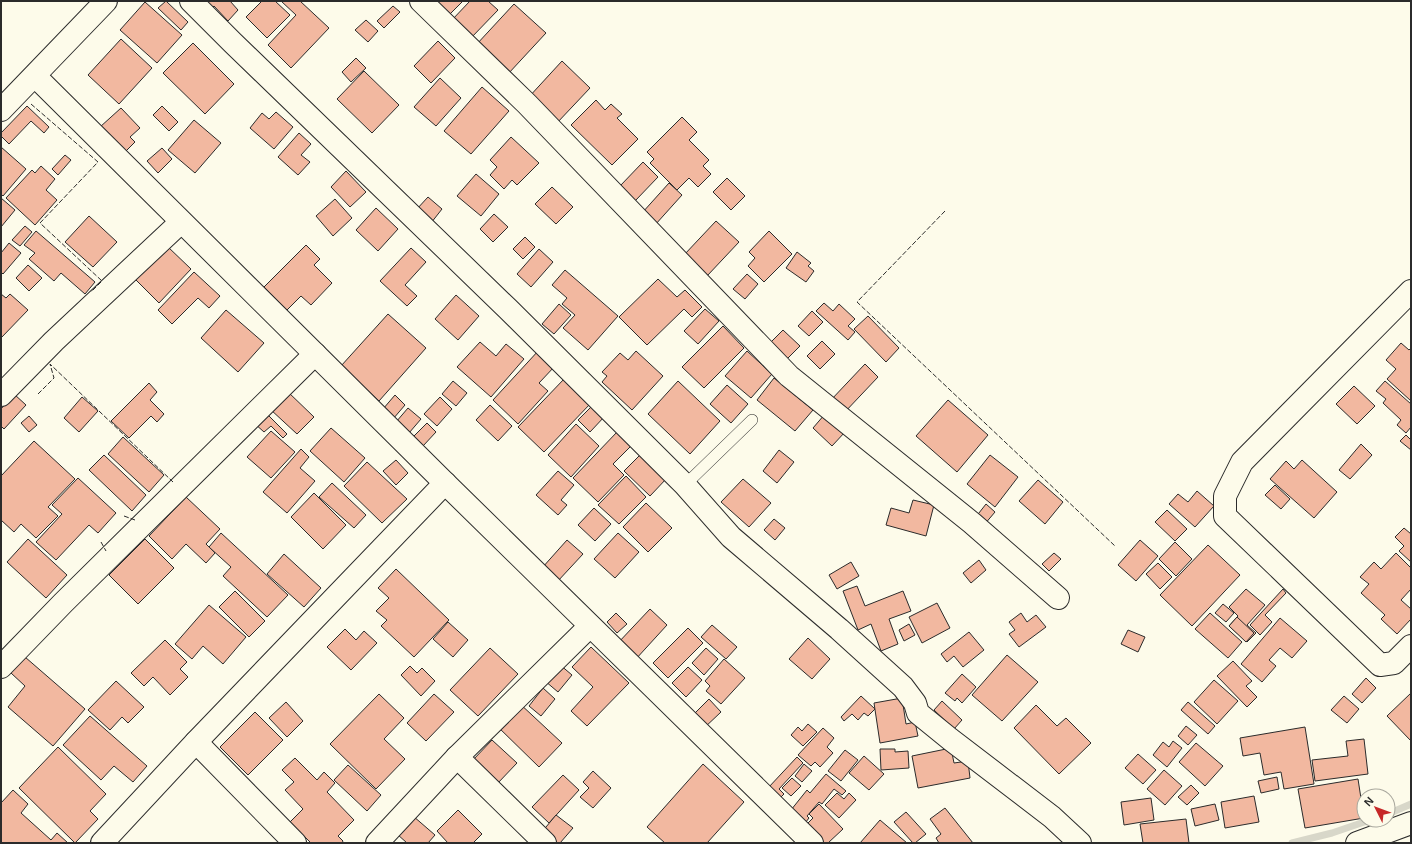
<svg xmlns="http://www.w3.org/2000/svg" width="1412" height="844" font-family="Arial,sans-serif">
<rect width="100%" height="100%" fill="#fdfbea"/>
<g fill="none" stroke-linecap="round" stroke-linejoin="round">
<g stroke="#d8d7c9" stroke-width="7">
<path d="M 1388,814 L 1411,804"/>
<path d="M 1292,843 L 1332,833 L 1370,820"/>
</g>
</g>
<g fill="#f2b8a0" stroke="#2b2b2b">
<path d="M 166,1 L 188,22 L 181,30 L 158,8 Z"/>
<path d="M 199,1 L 230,1 L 238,10 L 228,21 L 214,6 L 209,11 Z"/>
<path d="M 262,1 L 275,1 L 290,15 L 267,38 L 246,17 Z"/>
<path d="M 281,1 L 300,1 L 329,28 L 291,68 L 268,45 L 296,15 Z"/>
<path d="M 426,1 L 463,1 L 445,19 Z"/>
<path d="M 470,1 L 488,1 L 498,10 L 470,39 L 451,21 Z"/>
<path d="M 145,2 L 182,35 L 157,63 L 120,30 Z"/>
<path d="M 514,4 L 546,33 L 508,74 L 476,45 Z"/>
<path d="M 393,6 L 400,12 L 384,28 L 377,21 Z"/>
<path d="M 366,20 L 378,31 L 368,42 L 355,30 Z"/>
<path d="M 121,39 L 152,68 L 119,104 L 88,75 Z"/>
<path d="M 438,41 L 455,58 L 431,83 L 414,66 Z"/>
<path d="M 193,43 L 234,84 L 205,114 L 163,73 Z"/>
<path d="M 356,58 L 366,68 L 351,82 L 342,72 Z"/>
<path d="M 562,61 L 590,88 L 556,124 L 528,98 Z"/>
<path d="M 364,71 L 399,105 L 372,133 L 337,99 Z"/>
<path d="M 440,78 L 461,98 L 436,126 L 414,107 Z"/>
<path d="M 482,87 L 509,111 L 471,154 L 444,131 Z"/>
<path d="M 596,100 L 605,110 L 611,104 L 622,114 L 617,118 L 638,139 L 612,165 L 571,125 Z"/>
<path d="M 27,106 L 49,127 L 44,133 L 31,121 L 9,144 L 1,136 L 1,133 Z"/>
<path d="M 162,106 L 178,122 L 169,131 L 153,115 Z"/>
<path d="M 121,108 L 140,128 L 130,137 L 135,142 L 124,153 L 100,127 Z"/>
<path d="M 276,112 L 293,127 L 274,149 L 250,128 L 262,113 L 269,119 Z"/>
<path d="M 682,117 L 697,132 L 689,140 L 709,160 L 703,166 L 711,174 L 698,187 L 689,178 L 677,190 L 650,163 L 654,159 L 647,152 Z"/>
<path d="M 194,120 L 221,143 L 195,173 L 168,150 Z"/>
<path d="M 299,133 L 311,144 L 301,155 L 310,162 L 298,175 L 278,157 Z"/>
<path d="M 511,137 L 539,163 L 517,185 L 512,180 L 504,189 L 490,175 L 497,167 L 490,160 Z"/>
<path d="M 1,147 L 26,169 L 3,196 L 1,194 Z"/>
<path d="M 162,148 L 172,159 L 158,173 L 147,161 Z"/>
<path d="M 65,155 L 71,160 L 58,175 L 52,169 Z"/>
<path d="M 643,162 L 658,177 L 635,201 L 620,186 Z"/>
<path d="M 41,166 L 55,179 L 46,190 L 57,200 L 35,225 L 6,198 L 32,170 L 35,173 Z"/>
<path d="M 346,171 L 366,192 L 350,207 L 331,187 Z"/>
<path d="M 476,174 L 499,194 L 481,216 L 457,196 Z"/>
<path d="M 727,178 L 745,196 L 731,210 L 713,192 Z"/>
<path d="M 669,183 L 682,195 L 655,225 L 642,213 Z"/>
<path d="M 552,187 L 573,207 L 556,224 L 535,204 Z"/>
<path d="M 428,197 L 442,209 L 431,223 L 416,210 Z"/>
<path d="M 1,198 L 15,210 L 1,227 Z"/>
<path d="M 335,199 L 352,218 L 333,236 L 316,216 Z"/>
<path d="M 376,208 L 398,229 L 378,251 L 356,230 Z"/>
<path d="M 494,214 L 508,227 L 493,242 L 480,229 Z"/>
<path d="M 89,216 L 117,242 L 93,267 L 65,242 Z"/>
<path d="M 716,221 L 739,242 L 707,276 L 684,255 Z"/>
<path d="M 25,226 L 32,232 L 20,246 L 12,240 Z"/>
<path d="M 36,231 L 95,282 L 85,294 L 61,273 L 54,281 L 29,259 L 35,253 L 24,245 Z"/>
<path d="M 769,231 L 792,254 L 764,282 L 748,266 L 755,258 L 749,252 Z"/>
<path d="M 525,237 L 535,247 L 523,259 L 513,249 Z"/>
<path d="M 9,243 L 21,253 L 3,274 L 1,272 L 1,253 Z"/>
<path d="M 306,245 L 320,259 L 314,265 L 332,283 L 311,305 L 301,296 L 287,310 L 264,287 Z"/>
<path d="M 167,246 L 191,269 L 159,303 L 135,279 Z"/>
<path d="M 411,248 L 426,262 L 405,285 L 417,296 L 407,306 L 380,281 Z"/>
<path d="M 539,249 L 553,262 L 531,287 L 517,274 Z"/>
<path d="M 797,252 L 811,263 L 808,266 L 814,271 L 806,282 L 786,268 Z"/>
<path d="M 28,265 L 42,278 L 29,291 L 16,278 Z"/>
<path d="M 565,270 L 618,316 L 588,350 L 563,328 L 575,315 L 562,304 L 567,298 L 552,285 Z"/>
<path d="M 194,272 L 220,296 L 209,308 L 198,298 L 172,324 L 158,310 Z"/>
<path d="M 747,274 L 758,284 L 745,299 L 733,289 Z"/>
<path d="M 658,279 L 677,297 L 685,290 L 702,307 L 692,317 L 684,309 L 647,345 L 619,317 Z"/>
<path d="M 1,294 L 6,298 L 10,294 L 28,310 L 1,338 Z"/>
<path d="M 456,295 L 479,316 L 458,340 L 435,319 Z"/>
<path d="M 824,303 L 833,311 L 839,304 L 855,319 L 848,326 L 855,332 L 848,340 L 816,311 Z"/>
<path d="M 559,304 L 571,315 L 554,334 L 542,324 Z"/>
<path d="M 705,309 L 719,321 L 698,344 L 684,331 Z"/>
<path d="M 226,310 L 264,343 L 238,372 L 201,338 Z"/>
<path d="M 812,311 L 823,322 L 809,336 L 798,326 Z"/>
<path d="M 388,314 L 426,348 L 379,401 L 341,366 Z"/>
<path d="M 868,316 L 899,348 L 886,362 L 854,329 Z"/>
<path d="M 723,326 L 744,348 L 704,388 L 682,367 Z"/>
<path d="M 783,330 L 800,346 L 785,361 L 768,345 Z"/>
<path d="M 822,341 L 835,354 L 820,369 L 807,356 Z"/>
<path d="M 480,342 L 496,356 L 506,344 L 524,359 L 491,397 L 457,367 Z"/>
<path d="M 1401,343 L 1409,350 L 1411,348 L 1411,401 L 1387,379 L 1396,369 L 1386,360 Z"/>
<path d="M 539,350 L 555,366 L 539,383 L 548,391 L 518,424 L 493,400 Z"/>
<path d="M 636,351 L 663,376 L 632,410 L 602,382 L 607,376 L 602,372 L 620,353 L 628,360 Z"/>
<path d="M 747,351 L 772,374 L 751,398 L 725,376 Z"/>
<path d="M 865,364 L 878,377 L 843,414 L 830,401 Z"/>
<path d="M 565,378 L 591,403 L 544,452 L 518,427 Z"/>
<path d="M 774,378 L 813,410 L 795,431 L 757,400 Z"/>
<path d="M 453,381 L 467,393 L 456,406 L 442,394 Z"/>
<path d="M 678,381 L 720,421 L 690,454 L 648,414 Z"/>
<path d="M 1385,381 L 1411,404 L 1411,427 L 1406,433 L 1397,425 L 1401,420 L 1383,403 L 1386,399 L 1376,391 Z"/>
<path d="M 149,383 L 157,392 L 150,400 L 164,414 L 157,422 L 151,416 L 129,438 L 111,421 Z"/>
<path d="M 727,385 L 748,404 L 731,423 L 710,404 Z"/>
<path d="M 1354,386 L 1375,406 L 1357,424 L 1336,404 Z"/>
<path d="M 287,391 L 314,417 L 297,434 L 270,409 Z"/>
<path d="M 14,394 L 26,405 L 4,429 L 1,426 L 1,409 Z"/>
<path d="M 395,395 L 405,405 L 393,419 L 383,409 Z"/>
<path d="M 82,397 L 98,411 L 79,432 L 64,418 Z"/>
<path d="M 440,397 L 452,409 L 437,426 L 424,414 Z"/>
<path d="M 948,400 L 988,435 L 957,472 L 916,436 Z"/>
<path d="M 490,405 L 512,426 L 498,441 L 476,420 Z"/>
<path d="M 593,405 L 605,416 L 590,432 L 578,420 Z"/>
<path d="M 408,408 L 421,419 L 409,433 L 396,422 Z"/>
<path d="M 265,412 L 287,434 L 283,438 L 271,426 L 264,432 L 254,423 Z"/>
<path d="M 825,414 L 845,432 L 832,446 L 813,428 Z"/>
<path d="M 29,416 L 37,425 L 29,432 L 21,423 Z"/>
<path d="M 427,423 L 436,432 L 423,446 L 413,437 Z"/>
<path d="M 576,424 L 599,446 L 571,477 L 548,455 Z"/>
<path d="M 331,428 L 365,458 L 344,482 L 310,451 Z"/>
<path d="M 271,431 L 295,452 L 271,478 L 247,457 Z"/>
<path d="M 618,431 L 633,444 L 613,464 L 624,475 L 598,502 L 573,478 Z"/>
<path d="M 1406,435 L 1411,440 L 1411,450 L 1400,441 Z"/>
<path d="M 123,437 L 164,475 L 149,492 L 108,454 Z"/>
<path d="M 34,441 L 75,479 L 48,507 L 58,516 L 36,538 L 21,524 L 14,532 L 1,520 L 1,476 Z"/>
<path d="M 1361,444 L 1372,455 L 1350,479 L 1339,470 Z"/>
<path d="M 301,449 L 309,457 L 300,468 L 315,481 L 287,513 L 263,492 Z"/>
<path d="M 779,450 L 794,462 L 777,483 L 763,471 Z"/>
<path d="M 641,454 L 667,478 L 650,496 L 624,471 Z"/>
<path d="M 104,455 L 146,495 L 132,511 L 89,470 Z"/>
<path d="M 990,455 L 1018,477 L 995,507 L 967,484 Z"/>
<path d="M 396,460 L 408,473 L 396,485 L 383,471 Z"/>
<path d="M 1302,460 L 1337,492 L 1314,518 L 1270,479 L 1286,461 L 1294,469 Z"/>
<path d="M 367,462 L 407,499 L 382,523 L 344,486 Z"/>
<path d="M 558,471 L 574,485 L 561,500 L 567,505 L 558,515 L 536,495 Z"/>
<path d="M 626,476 L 646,497 L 619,524 L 598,505 Z"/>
<path d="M 78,478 L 116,513 L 98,533 L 89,525 L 56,560 L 36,542 L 62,514 L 52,505 Z"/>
<path d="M 743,479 L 771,503 L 749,527 L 721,502 Z"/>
<path d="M 1038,480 L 1063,502 L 1045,524 L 1019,501 Z"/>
<path d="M 332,483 L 366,515 L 354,528 L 319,497 Z"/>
<path d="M 1275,485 L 1290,499 L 1281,509 L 1265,495 Z"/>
<path d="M 1197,491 L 1214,506 L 1195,527 L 1169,504 L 1178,494 L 1188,502 Z"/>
<path d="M 314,493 L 346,525 L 323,549 L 291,517 Z"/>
<path d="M 186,497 L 220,529 L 206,544 L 215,553 L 206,563 L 186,544 L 172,559 L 149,536 Z"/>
<path d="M 913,500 L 934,505 L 926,536 L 886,525 L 891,508 L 909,513 Z"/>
<path d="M 646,503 L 672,528 L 648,552 L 623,527 Z"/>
<path d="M 986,504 L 995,512 L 984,525 L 975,518 Z"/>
<path d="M 594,508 L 611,524 L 595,541 L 578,525 Z"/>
<path d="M 1167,510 L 1187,529 L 1175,541 L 1155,522 Z"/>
<path d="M 774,519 L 785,528 L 775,540 L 764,530 Z"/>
<path d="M 1404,528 L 1411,534 L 1411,562 L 1399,551 L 1404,546 L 1395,537 Z"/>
<path d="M 221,533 L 288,595 L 267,617 L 223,576 L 231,567 L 209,547 Z"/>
<path d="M 618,533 L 639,552 L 615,578 L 594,559 Z"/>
<path d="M 28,539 L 67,575 L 46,598 L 7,562 Z"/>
<path d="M 145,539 L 174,568 L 138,604 L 109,575 Z"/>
<path d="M 567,540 L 583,554 L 557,582 L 542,568 Z"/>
<path d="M 1140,540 L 1158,556 L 1136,581 L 1118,565 Z"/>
<path d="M 1175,542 L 1192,559 L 1176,576 L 1159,559 Z"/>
<path d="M 1208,545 L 1240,575 L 1192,626 L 1160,595 Z"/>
<path d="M 1054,553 L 1061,559 L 1049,571 L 1042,564 Z"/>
<path d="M 1396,553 L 1411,568 L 1411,589 L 1401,600 L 1411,609 L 1411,619 L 1397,634 L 1381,619 L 1385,615 L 1361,593 L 1369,584 L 1360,577 L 1374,562 L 1381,569 Z"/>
<path d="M 284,554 L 321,588 L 304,607 L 267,574 Z"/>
<path d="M 979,560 L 986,570 L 971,583 L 963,573 Z"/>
<path d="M 851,562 L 859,576 L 837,589 L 829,575 Z"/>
<path d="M 1158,563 L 1172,577 L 1160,589 L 1146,574 Z"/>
<path d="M 396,569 L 449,620 L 414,657 L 381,626 L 387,620 L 376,611 L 389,598 L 378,588 Z"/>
<path d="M 857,586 L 865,606 L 903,591 L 911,611 L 889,619 L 898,644 L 881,651 L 871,624 L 858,630 L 843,591 Z"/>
<path d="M 1246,589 L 1265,605 L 1247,625 L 1256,633 L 1247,642 L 1229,626 L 1238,616 L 1229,607 Z"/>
<path d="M 1283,589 L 1286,593 L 1265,615 L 1272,622 L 1260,635 L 1250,625 Z"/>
<path d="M 235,591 L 265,621 L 249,637 L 219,607 Z"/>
<path d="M 937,603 L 950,628 L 922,643 L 909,617 Z"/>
<path d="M 1223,604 L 1234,613 L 1226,622 L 1215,613 Z"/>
<path d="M 209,605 L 246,637 L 223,664 L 203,646 L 192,659 L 175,644 Z"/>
<path d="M 650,609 L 667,625 L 635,660 L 617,644 Z"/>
<path d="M 616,613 L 627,624 L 617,633 L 607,622 Z"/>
<path d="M 1021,613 L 1027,622 L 1036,615 L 1046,627 L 1019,647 L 1009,634 L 1015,630 L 1009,622 Z"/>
<path d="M 1210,613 L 1242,642 L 1228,658 L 1195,629 Z"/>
<path d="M 1237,617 L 1254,633 L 1246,642 L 1229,626 Z"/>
<path d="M 1280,618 L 1307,641 L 1292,658 L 1280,648 L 1269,660 L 1276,666 L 1262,682 L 1241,664 Z"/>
<path d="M 448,622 L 468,640 L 453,657 L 433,639 Z"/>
<path d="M 909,624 L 915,635 L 904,641 L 899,630 Z"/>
<path d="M 712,625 L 737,647 L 726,659 L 701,637 Z"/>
<path d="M 688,628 L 703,643 L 668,678 L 653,663 Z"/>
<path d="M 345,629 L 356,640 L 364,631 L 377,643 L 351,670 L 327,647 Z"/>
<path d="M 1128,630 L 1145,637 L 1138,652 L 1121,644 Z"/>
<path d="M 969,632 L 984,650 L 963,667 L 954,656 L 947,662 L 941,654 Z"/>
<path d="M 808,638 L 830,659 L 812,679 L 789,659 Z"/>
<path d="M 165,640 L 187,662 L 180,669 L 188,677 L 170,695 L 153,677 L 144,686 L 131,673 Z"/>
<path d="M 591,647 L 629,683 L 587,726 L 571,711 L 593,687 L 572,667 Z"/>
<path d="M 490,648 L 518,674 L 478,716 L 450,690 Z"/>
<path d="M 706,648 L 718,659 L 704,675 L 692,663 Z"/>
<path d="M 1007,655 L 1038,682 L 1002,721 L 972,695 Z"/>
<path d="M 25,657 L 85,709 L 53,746 L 8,707 L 25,686 L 11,673 Z"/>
<path d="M 724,659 L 745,678 L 721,704 L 706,691 L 710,686 L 705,681 Z"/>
<path d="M 1233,661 L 1252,681 L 1246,686 L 1257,697 L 1247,707 L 1217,676 Z"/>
<path d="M 559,664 L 572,675 L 558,692 L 545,681 Z"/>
<path d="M 410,666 L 417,673 L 422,668 L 435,681 L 421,696 L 401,675 Z"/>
<path d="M 688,667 L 702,680 L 686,697 L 672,683 Z"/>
<path d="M 962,674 L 976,687 L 962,703 L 957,698 L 955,701 L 945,693 Z"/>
<path d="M 1366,678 L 1376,688 L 1362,703 L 1352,694 Z"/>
<path d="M 1214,680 L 1238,701 L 1217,724 L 1194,702 Z"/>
<path d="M 116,681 L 144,707 L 128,723 L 122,717 L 110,730 L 88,710 Z"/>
<path d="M 543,688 L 555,699 L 541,716 L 529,706 Z"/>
<path d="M 1411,693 L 1411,741 L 1387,716 Z"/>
<path d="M 379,694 L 404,718 L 384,739 L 405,759 L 376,789 L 330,744 Z"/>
<path d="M 434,694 L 454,712 L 426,741 L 407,723 Z"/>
<path d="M 861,696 L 875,709 L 868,716 L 864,713 L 858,720 L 852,714 L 844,721 L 841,717 Z"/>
<path d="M 1344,696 L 1359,709 L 1347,723 L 1331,710 Z"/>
<path d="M 902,698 L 906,724 L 915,722 L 918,736 L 880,743 L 874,703 Z"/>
<path d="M 709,699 L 721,712 L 703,729 L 691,717 Z"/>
<path d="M 942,701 L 962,720 L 954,729 L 934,710 Z"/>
<path d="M 286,702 L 303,721 L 287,737 L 269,718 Z"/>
<path d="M 518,702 L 562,743 L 539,767 L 496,725 Z"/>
<path d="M 1188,702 L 1215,726 L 1208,734 L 1181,710 Z"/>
<path d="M 1036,705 L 1057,726 L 1066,718 L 1091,743 L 1059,774 L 1014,728 Z"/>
<path d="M 255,712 L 283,740 L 248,775 L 220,747 Z"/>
<path d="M 90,716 L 147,766 L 133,782 L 114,766 L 101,780 L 63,745 Z"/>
<path d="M 808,724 L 817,732 L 803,746 L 791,735 L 798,727 L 802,731 Z"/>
<path d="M 1186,726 L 1197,735 L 1188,745 L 1178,736 Z"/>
<path d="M 1305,727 L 1314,784 L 1284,789 L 1281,772 L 1264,775 L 1260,753 L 1243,756 L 1240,738 Z"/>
<path d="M 823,728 L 834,738 L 827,747 L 833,753 L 820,767 L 815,762 L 811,766 L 798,755 Z"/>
<path d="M 1364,739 L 1368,774 L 1315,781 L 1312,760 L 1348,756 L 1346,741 Z"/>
<path d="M 492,740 L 517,763 L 497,784 L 473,760 Z"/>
<path d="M 1173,741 L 1182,748 L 1167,767 L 1153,755 L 1163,742 L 1169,747 Z"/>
<path d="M 1196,743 L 1223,766 L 1205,786 L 1179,762 Z"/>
<path d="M 58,747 L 106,794 L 90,811 L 98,819 L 75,843 L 19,788 Z"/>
<path d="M 951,748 L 954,763 L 968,761 L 970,778 L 918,788 L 912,756 Z"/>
<path d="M 880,749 L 895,749 L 895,752 L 908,751 L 909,768 L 881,770 Z"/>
<path d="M 845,750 L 858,760 L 841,781 L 828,771 Z"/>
<path d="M 1138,754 L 1156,770 L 1143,784 L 1125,768 Z"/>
<path d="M 864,756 L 884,774 L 869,790 L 849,773 Z"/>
<path d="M 797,757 L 803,763 L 779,789 L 784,794 L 779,799 L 768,788 Z"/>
<path d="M 295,758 L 317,780 L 324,772 L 335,783 L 327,792 L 354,820 L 338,836 L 343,841 L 342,843 L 311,843 L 290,822 L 303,809 L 285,790 L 294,782 L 282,770 Z"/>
<path d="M 703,764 L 744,802 L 707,843 L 665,843 L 647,827 Z"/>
<path d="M 804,764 L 812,771 L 802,782 L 795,776 Z"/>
<path d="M 348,765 L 381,795 L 367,811 L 334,780 Z"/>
<path d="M 1164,770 L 1182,786 L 1165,805 L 1147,789 Z"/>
<path d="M 593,771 L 611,788 L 593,808 L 580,797 L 589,788 L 583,782 Z"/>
<path d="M 826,774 L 846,791 L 842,795 L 834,789 L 822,804 L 819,802 L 807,816 L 809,818 L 802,827 L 787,815 L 807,790 L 810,793 Z"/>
<path d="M 563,775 L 579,790 L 549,823 L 532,807 Z"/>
<path d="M 1277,777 L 1279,789 L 1261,793 L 1258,781 Z"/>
<path d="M 792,778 L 801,786 L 791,796 L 782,788 Z"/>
<path d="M 1358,779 L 1364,818 L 1305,828 L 1298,789 Z"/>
<path d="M 1191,785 L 1199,793 L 1187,805 L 1178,797 Z"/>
<path d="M 13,790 L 28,804 L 21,813 L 51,840 L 57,833 L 68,843 L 1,843 L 1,803 Z"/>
<path d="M 837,793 L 844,799 L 849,793 L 856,800 L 839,818 L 825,805 Z"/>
<path d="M 1254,796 L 1259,822 L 1225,828 L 1221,802 Z"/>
<path d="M 1151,798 L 1154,820 L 1124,825 L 1121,802 Z"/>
<path d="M 819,804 L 843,829 L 828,843 L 818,843 L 803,828 L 813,818 L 809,814 Z"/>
<path d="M 1215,804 L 1219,820 L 1195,826 L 1191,809 Z"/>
<path d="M 945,808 L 973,843 L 939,843 L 936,838 L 941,834 L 930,819 Z"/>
<path d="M 458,810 L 482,834 L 473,843 L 448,843 L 437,831 Z"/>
<path d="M 906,812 L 926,834 L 915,843 L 913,843 L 894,822 Z"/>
<path d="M 556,815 L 573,828 L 560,843 L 553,843 L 541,833 Z"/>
<path d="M 413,816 L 435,835 L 428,843 L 407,843 L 397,834 Z"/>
<path d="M 1186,819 L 1189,843 L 1143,843 L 1140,824 Z"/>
<path d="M 880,820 L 907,843 L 860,843 Z"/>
</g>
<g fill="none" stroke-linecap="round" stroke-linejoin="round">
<g stroke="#2b2b2b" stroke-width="12">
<path id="lane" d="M 685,485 L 752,420"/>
</g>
<g stroke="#2b2b2b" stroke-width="24">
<g id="street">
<path d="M 191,1 L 233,43 L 508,309 L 685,485 L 731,537 L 839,629 L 903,687 L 915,703 L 918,713 L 950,739 L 1052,817 L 1080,843"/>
<path d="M 421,1 L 527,104 L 789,376 L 972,523 L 1058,598"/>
<path d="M 35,76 L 445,483 L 812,843"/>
<path d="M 1411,291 L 1242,462 L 1225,496 L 1225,516 L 1380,665 L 1394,663 L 1411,646"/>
<path d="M 1,395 L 54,341 L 181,222"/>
<path d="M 1,667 L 63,603 L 315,354"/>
<path d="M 196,742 L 295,843"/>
<path d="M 457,757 L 545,843"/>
<path d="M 102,843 L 196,742 L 445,483"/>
<path d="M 377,843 L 457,757 L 590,626"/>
<path d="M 1357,843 L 1411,823"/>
</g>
</g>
<g stroke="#2b2b2b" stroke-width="24">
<path id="secondary" d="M 1,110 L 106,1"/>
</g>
<use href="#lane" stroke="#fdfbea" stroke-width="11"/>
<use href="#street" stroke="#fdfbea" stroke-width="22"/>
<use href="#secondary" stroke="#fdfbea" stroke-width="22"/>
<g stroke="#2b2b2b" stroke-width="1" stroke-dasharray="5 2" stroke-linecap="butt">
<path d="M 31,104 L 98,162 L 40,223 L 102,281 L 91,292"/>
<path d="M 945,211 L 857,302 L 1115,546"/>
<path d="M 38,394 L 54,378 L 50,364 L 173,482"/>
<path d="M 124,516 L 135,520"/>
<path d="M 101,542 L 106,551"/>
</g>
</g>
<rect width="1412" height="844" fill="none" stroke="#2b2b2b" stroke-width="4"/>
<g transform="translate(1376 808) rotate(312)"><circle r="19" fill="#fdfbea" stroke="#a9a89e"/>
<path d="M0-3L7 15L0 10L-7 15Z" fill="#c62828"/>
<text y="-6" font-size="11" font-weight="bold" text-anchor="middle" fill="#2b2b2b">N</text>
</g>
</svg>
